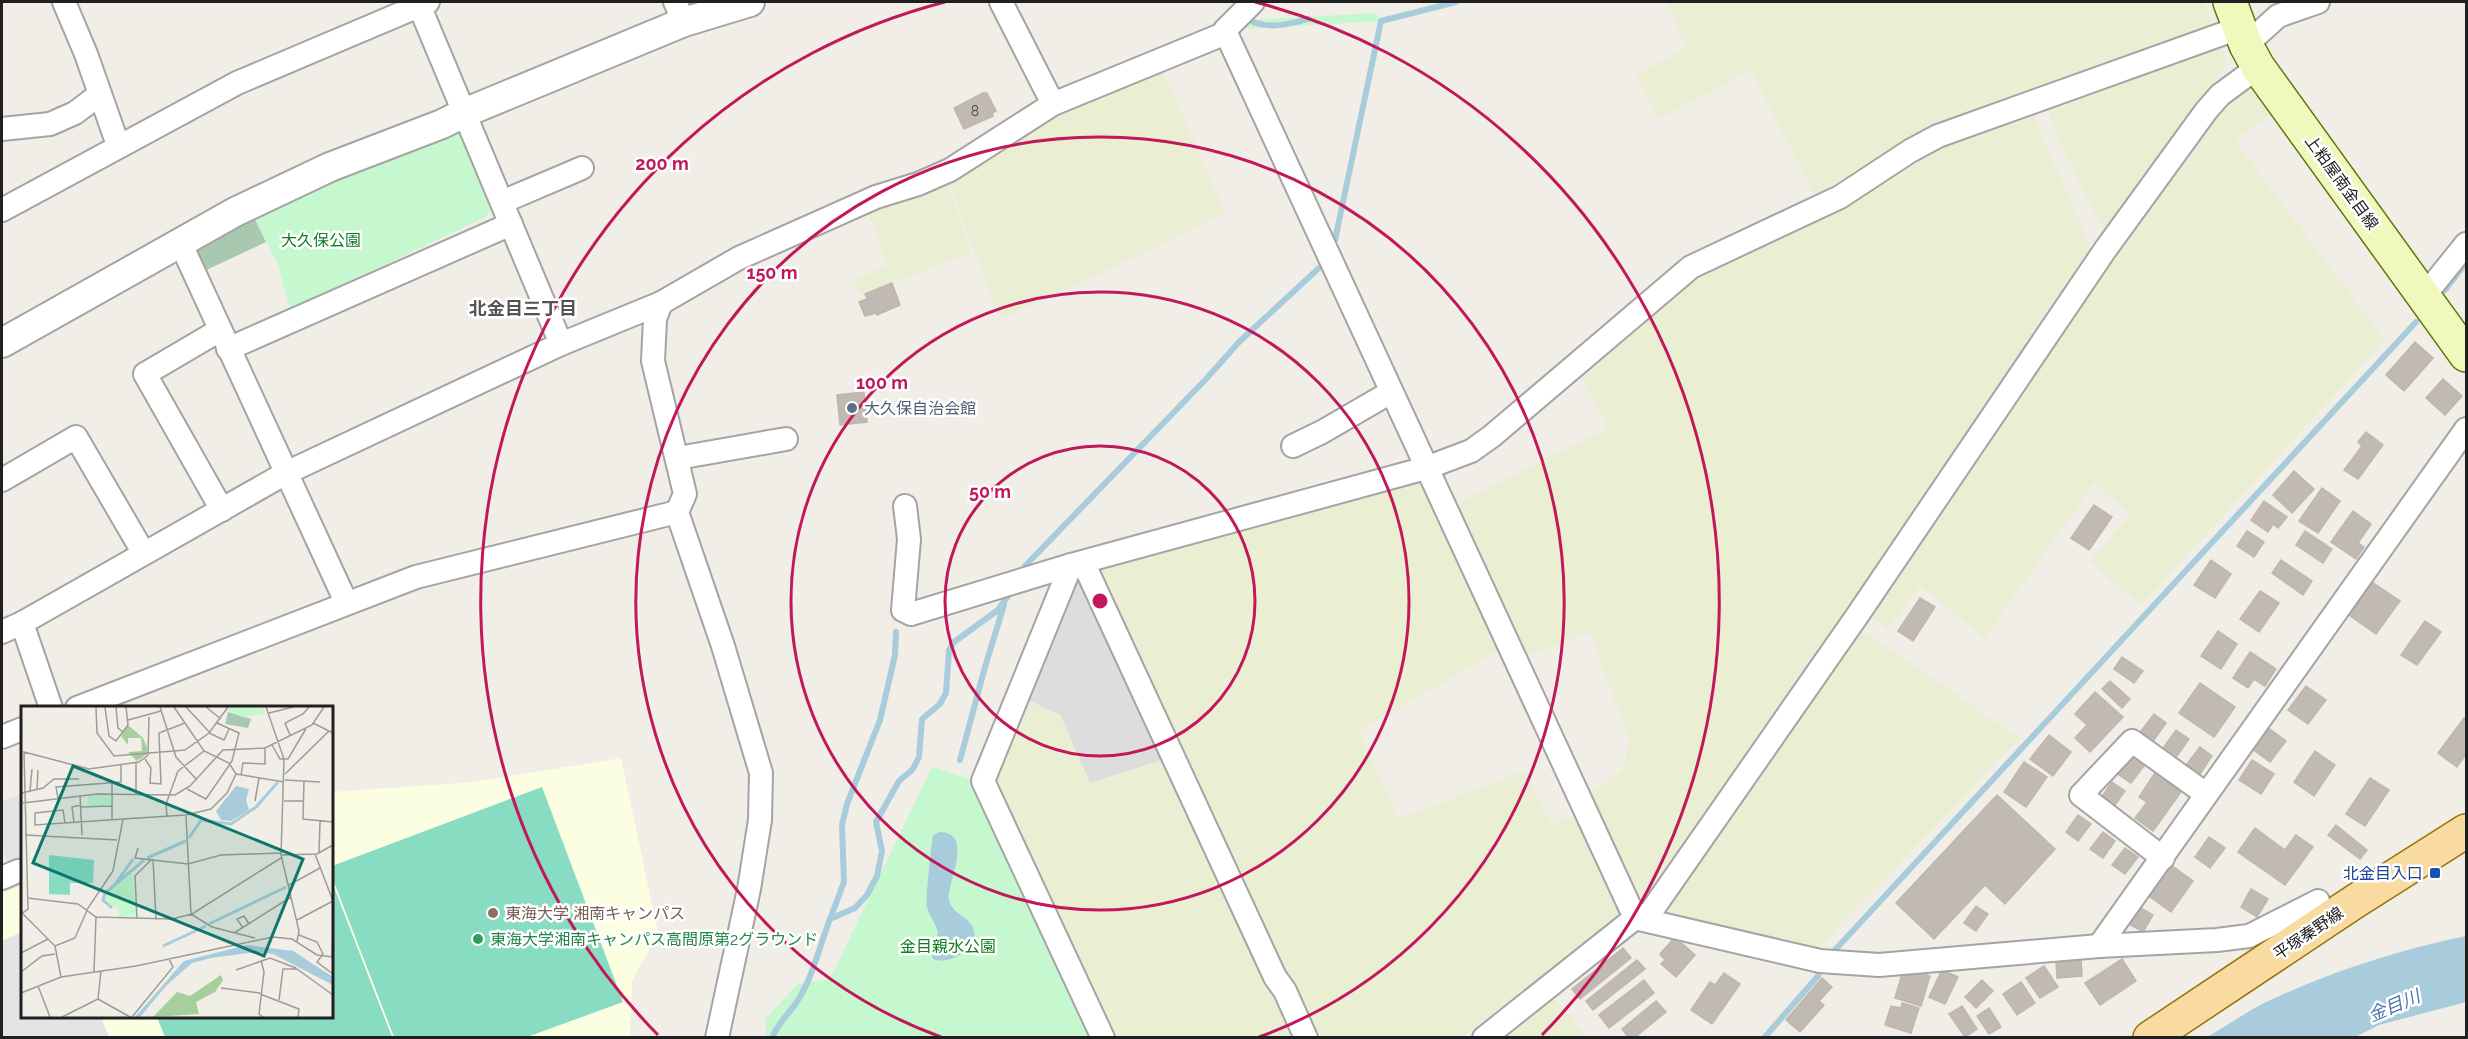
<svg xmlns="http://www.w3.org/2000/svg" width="2468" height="1039" font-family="Raleway,'Noto Sans JP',sans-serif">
<rect width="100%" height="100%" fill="#f0eee6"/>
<path fill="#dedddd" d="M 1075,571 L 1166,759 L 1090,783 L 1060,715 L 1023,698 Z"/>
<path fill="#fcfee1" d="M 621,758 L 658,933 L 632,981 L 630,1037 L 2,1037 L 2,894 L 8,891 L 22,886 L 22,1016 L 332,1016 L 332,792 L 475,782 Z"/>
<g fill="#eaeed3">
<path d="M 1667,2 L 2204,2 L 2213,25 L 1938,125 L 1815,195 L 1751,70 L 1658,119 L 1637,75 L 1686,48 Z"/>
<path d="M 2219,45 L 2224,51 L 2225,67 L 2105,234 L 2052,125 L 2047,104 Z"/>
<path d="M 1163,71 L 1225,213 L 1114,267 L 1000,319 L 949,184 L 1048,118 Z"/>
<path d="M 2250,87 L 2270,114 L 2235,141 L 2385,340 L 2141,605 L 2089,562 L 2131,514 L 2094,483 L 1985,638 L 1920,586 L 1888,629 L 1866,612 L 2208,121 Z"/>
<path d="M 2032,112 L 2093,253 L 1655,885 L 1635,898 L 1588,794 L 1623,770 L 1629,739 L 1590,632 L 1522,658 L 1450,507 L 1608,428 L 1582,378 L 1694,277 L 1862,195 L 1917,161 L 1971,134 Z"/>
<path d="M 947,185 L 972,253 L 860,295 L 854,279 L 888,266 L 869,214 Z"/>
<path d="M 1419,478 L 1498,651 L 1358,731 L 1399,819 L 1525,771 L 1551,825 L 1578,814 L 1622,909 L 1614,920 L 1462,1037 L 1311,1037 L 1095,570 Z"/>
<path d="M 1857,627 L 2020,738 L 1813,953 L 1657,912 Z"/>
<path d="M 1023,698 L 1060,715 L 1090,783 L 1166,759 L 1295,1037 L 1110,1037 L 987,782 Z"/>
<path d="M 1554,997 L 1587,1037 L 1493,1038 Z"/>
</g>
<path fill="#a8c8b0" d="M 253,215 L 266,242 L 202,272 L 189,245 Z"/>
<g fill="#c5f8ce">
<path d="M 1376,13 L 1381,21 L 1225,30 L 1234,21 Z"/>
<path d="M 453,131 L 463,135 L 492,205 L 486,217 L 290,309 L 277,262 L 253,215 Z"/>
<path d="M 932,767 L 968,778 L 1095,1037 L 766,1037 L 766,1018 L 798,984 L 830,979 Z"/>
</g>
<g fill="#87dcc2">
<path d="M 542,787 L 623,1002 L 527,1037 L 394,1037 L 332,877 L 332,866 Z"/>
<path d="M 332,882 L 392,1037 L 165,1037 L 157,1017 L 332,1016 Z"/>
</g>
<g fill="#e4e4e4">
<path d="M 22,794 L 22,866 L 9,870 L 2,847 L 2,801 Z"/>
<path d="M 22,932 L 22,1016 L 101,1017 L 109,1037 L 2,1037 L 2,941 Z"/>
</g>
<g fill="#a8ccdc">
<path d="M 939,832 C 976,832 946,884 949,900 C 953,919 980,914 974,946 C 962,953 948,965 933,959 L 931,952 L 938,933 C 936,923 929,916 927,907 C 925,903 932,840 933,835 Z"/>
<path d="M 2466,936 L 2466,1002 L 2379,1025 L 2355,1037 L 2207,1037 C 2227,1026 2246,1012 2266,1002 C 2330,972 2398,950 2466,936 Z"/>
</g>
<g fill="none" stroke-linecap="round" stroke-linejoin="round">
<g stroke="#a8ccdc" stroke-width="6">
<path d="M 1253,22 C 1272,29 1289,24 1308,19"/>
<path d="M 1335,240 L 1381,21 L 1456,2"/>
<path d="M 2445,290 L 2466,263"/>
<path d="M 1021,575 L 1025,566 L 1207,378 L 1239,342 L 1319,268"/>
<path d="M 960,760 L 985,667 L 1004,605"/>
<path d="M 830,919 L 844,882 L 842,825 L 847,804 L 880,720 L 895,655 L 896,632"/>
<path d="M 1835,950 C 2028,740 2223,532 2416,322"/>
<path d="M 772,1038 C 778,1023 788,1015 796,1003 C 813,978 819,947 830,919 L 855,908 L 867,895 L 877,876 L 882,851 L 876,822 L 899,781 L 913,769 L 919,757 L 922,719 L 940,704 L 946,693 L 949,650 L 954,642 L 998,610 L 1013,589"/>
<path d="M 1764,1038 L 1818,976"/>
</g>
</g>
<g fill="#c1bab3" stroke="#c1b6a9" stroke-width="1.5">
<path d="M 983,93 L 987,93 L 996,111 L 992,113 L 993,116 L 964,129 L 954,108 Z"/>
<path d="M 892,283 L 900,305 L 877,315 L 876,313 L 865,316 L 859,302 L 867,299 L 865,294 Z"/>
<path d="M 2415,342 L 2433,358 L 2404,391 L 2386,375 Z"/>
<path d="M 2443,379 L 2462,396 L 2445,415 L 2426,398 Z"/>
<path d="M 864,392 L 867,422 L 840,425 L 837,395 Z"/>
<path d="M 2366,432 L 2383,445 L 2358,479 L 2344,470 L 2362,446 L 2358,442 Z"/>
<path d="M 2294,471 L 2314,489 L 2292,513 L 2273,495 Z"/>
<path d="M 2322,488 L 2340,501 L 2318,533 L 2299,521 Z"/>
<path d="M 2264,501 L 2287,517 L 2278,528 L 2273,524 L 2268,532 L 2251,520 Z"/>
<path d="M 2094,505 L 2112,517 L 2089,550 L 2071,538 Z"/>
<path d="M 2353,511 L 2371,524 L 2358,543 L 2364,547 L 2356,559 L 2331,542 Z"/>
<path d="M 2247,531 L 2264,542 L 2254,557 L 2237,546 Z"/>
<path d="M 2305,531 L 2332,549 L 2323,563 L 2296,545 Z"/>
<path d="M 2211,560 L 2231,574 L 2215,598 L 2194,585 Z"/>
<path d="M 2281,560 L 2312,581 L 2303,595 L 2272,573 Z"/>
<path d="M 2372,582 L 2400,601 L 2376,634 L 2349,615 Z"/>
<path d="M 2260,591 L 2279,603 L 2259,632 L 2240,619 Z"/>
<path d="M 1920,598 L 1935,607 L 1913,641 L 1898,631 Z"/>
<path d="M 2425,621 L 2441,632 L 2417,665 L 2401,655 Z"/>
<path d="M 2218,631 L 2237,644 L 2221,669 L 2201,656 Z"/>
<path d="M 2250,652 L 2276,669 L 2265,686 L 2254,679 L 2248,688 L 2233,678 Z"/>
<path d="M 2122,657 L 2143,671 L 2134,683 L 2114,669 Z"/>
<path d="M 2110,681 L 2130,699 L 2122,708 L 2102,689 Z"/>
<path d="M 2200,683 L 2235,707 L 2214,737 L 2179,713 Z"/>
<path d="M 2306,686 L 2326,700 L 2308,724 L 2288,710 Z"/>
<path d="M 2095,692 L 2123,717 L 2090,752 L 2075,738 L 2087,725 L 2075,714 Z"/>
<path d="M 2154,714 L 2166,723 L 2154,740 L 2141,731 Z"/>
<path d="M 2464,718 L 2466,721 L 2466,754 L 2457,767 L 2438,753 Z"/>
<path d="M 2267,727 L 2286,741 L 2270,762 L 2251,748 Z"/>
<path d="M 2176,730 L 2189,739 L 2177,756 L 2164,747 Z"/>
<path d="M 2049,735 L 2071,752 L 2053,776 L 2030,759 Z"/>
<path d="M 2200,747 L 2212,756 L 2200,774 L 2187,764 Z"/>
<path d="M 2315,751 L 2335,765 L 2314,796 L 2294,782 Z"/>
<path d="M 2131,757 L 2144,766 L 2131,783 L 2118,774 Z"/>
<path d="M 2252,760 L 2274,774 L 2261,794 L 2239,780 Z"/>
<path d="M 2024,762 L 2047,777 L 2026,807 L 2004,792 Z"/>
<path d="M 2155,773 L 2181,792 L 2153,831 L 2135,818 L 2147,802 L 2139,797 Z"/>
<path d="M 2370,778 L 2389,790 L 2365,826 L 2346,814 Z"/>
<path d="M 2112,782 L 2125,791 L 2113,808 L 2100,799 Z"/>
<path d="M 1997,795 L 2055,849 L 2005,904 L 1985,885 L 1934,939 L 1896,903 Z"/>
<path d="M 2078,815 L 2091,824 L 2078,841 L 2066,832 Z"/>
<path d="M 2336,825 L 2367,850 L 2360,859 L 2328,835 Z"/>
<path d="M 2255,828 L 2285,850 L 2296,835 L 2313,847 L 2285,885 L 2238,852 Z"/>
<path d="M 2103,832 L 2115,841 L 2103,858 L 2090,849 Z"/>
<path d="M 2209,837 L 2225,848 L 2210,868 L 2195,857 Z"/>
<path d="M 2125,848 L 2138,857 L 2125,874 L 2112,865 Z"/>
<path d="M 2171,865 L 2193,881 L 2171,912 L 2149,896 Z"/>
<path d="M 2251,889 L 2268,899 L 2257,917 L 2241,907 Z"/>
<path d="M 1976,906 L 1988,914 L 1976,931 L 1964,923 Z"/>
<path d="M 2139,907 L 2153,915 L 2143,932 L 2129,924 Z"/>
<path d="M 1675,937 L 1695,955 L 1676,977 L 1661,964 L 1665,960 L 1660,954 Z"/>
<path d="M 1623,948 L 1631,958 L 1580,999 L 1572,989 Z"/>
<path d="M 2122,959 L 2136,981 L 2100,1005 L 2085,983 Z"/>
<path d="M 1637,960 L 1645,969 L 1593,1010 L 1586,1001 Z"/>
<path d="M 2081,960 L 2082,976 L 2057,978 L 2056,961 Z"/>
<path d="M 2044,966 L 2058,987 L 2040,998 L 2026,978 Z"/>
<path d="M 1911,970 L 1930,976 L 1921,1006 L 1895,998 L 1902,974 L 1910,976 Z"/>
<path d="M 1942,970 L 1958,977 L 1945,1004 L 1929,997 Z"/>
<path d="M 1724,973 L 1740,984 L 1712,1024 L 1691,1010 L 1710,982 L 1715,985 Z"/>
<path d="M 1822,978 L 1832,987 L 1819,1001 L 1824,1005 L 1800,1032 L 1786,1020 Z"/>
<path d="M 1644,980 L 1654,993 L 1609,1028 L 1599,1015 Z"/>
<path d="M 1982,980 L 1993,991 L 1976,1008 L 1965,997 Z"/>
<path d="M 2021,982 L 2035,1003 L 2017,1015 L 2003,994 Z"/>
<path d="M 1656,1001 L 1666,1012 L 1634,1038 L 1629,1038 L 1622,1029 Z"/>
<path d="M 1902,1003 L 1919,1008 L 1911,1033 L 1885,1025 L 1891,1006 L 1901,1008 Z"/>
<path d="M 1962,1006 L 1977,1029 L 1965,1037 L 1949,1014 Z"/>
<path d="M 1989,1008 L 2001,1027 L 1989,1034 L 1977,1016 Z"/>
</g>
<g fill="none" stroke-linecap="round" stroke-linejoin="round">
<g stroke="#a4a4a4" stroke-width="26">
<g id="minor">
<path d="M 64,2 L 86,54 L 118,145"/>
<path d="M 675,2 L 684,22"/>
<path d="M 1001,2 L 1053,104"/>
<path d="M 419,5 L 561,344"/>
<path d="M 1226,33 L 1635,918"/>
<path d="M 2246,45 L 2278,16 L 2318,2"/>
<path d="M 2,129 L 50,124 L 75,113 L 100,94"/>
<path d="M 502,202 L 582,168"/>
<path d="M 2,210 L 237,83 L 428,2"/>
<path d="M 180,242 L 346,602"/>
<path d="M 2424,296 L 2466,244"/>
<path d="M 220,330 L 145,374 L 222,510"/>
<path d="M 228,349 L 511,224"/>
<path d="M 1293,446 L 1322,432 L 1391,392"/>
<path d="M 678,458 L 786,439"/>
<path d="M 2,480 L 76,437 L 143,552"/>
<path d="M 905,506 L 909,539 L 903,610 L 911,614 L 1071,565 L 1426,468 L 1471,451 L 1492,436 L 1691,267 L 1840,197 L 1910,151 L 1938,136 L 2239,28"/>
<path d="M 1083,562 L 1275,977 L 1285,991 L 1306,1038"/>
<path d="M 1071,565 L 983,781 L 1103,1038"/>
<path d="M 22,623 L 51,708"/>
<path d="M 2,632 L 22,623 L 286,473 L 561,344 L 661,303"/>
<path d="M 77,708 L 416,577 L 677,512"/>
<path d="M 2,737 L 22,729"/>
<path d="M 2163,858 L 2081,795 L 2132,741 L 2206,794"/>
<path d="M 2,878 L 18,871"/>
<path d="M 1635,918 L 1820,961 L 1879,965 L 2099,946 L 2217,940 L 2249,936 L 2318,901"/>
<path d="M 2099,946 L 2466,429"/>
<path d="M 717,1038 L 749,889 L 760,820 L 761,773 L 723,646 L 677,512 L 685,494 L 653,361 L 655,319 L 661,303 L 739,258 L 876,197 L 918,184 L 950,170 L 1053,104 L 1226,33 L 1225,30 L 1253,2"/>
<path d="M 1484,1038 L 1635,918 L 1650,913 L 1857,616 L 2105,250 L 2206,111 L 2220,95 L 2258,67"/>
</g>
</g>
<g stroke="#a4a4a4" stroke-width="32">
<path id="tertiary" d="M 2,343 L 235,212 L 330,167 L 442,124 L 464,113 L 684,22 L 750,2"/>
</g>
<g stroke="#607508" stroke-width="36">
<path id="secondary" d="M 2230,2 L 2246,45 L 2258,67 L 2466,355"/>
</g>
<g stroke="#977205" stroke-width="36">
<path id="primary" d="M 2150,1038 L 2354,902 L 2466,831"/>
</g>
<use href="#minor" stroke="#fff" stroke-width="22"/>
<use href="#tertiary" stroke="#fff" stroke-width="28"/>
<use href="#secondary" stroke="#f0f8bd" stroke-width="33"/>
<use href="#primary" stroke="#f9dba2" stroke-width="33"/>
</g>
<g fill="none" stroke="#c2185b" stroke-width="3">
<circle cx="1100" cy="601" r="155"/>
<circle cx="1100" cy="601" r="309"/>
<path d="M941 1037A464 464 0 1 1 1259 1037"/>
<path d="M658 1035A619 619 0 0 1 945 2M1255 2A619 619 0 0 1 1542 1035"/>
</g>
<circle fill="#5c6f8a" stroke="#fff" stroke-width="2" cx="852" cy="408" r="6"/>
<rect fill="#1a4fb4" stroke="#fff" stroke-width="2" x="2429" y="867" width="12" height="12" rx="3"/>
<circle fill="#8d6e63" stroke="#fff" stroke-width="2" cx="493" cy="913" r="6"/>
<circle fill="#2e9e5b" stroke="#fff" stroke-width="2" cx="478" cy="939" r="6"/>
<g text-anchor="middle" stroke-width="5" stroke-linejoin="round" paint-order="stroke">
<g font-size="14" fill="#484645">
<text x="975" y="116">8</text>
</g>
<g font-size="16" fill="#202020" stroke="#fff">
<text transform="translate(2342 182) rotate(54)" y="6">上粕屋南金目線</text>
<text transform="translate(2308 933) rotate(-34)" y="6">平塚秦野線</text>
</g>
<g font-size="16" fill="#0f7c21" stroke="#fff">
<text x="321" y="246">大久保公園</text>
<text x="948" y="952">金目親水公園</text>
</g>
<g font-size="16" fill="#4e5e75" stroke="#fff" text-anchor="start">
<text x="864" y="414">大久保自治会館</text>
</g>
<g font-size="16" fill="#164399" stroke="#fff" text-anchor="end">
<text x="2423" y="879">北金目入口</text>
</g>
<g font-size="16" fill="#785e54" stroke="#fff" text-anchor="start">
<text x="505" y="919">東海大学 湘南キャンパス</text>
</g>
<g font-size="16" fill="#27864d" stroke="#fff" text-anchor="start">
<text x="490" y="945">東海大学湘南キャンパス高間原第2グラウンド</text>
</g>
<g font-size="18" font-weight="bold" fill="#535353" stroke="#fff">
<text x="523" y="315">北金目三丁目</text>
</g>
<g font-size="18" font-style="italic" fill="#4e76ad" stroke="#fff">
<text transform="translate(2394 1006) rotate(-23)" y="6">金目川</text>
</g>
</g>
<g transform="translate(21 706)">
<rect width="312" height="312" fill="#f0eee6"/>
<path d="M 107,19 L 122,32 L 126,41 L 126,48 L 116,55 L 107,46 L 121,45 L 120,32 L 107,32 L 107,39 L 100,30 ZM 200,269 L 202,274 L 194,286 L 175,296 L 178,308 L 132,311 L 156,286 L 169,290 Z" fill="#a7ce9d"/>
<path d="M 207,6 L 230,13 L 227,22 L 204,18 Z" fill="#a8c8b0"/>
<path d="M 209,1 L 241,1 L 244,8 L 221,11 L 207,4 ZM 89,89 L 89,99 L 67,100 L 67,90 ZM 110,167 L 116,210 L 98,211 L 98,204 L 81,195 L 85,184 L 92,183 Z" fill="#c5f8ce"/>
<path d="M 28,149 L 73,154 L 72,177 L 49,177 L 49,189 L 28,188 Z" fill="#87dcc2"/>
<path d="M 215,80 L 228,83 L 225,94 L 228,104 L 210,115 L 200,114 L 195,105 ZM 226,239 L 272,245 L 312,271 L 312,279 L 252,248 L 235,246 L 190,252 L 171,257 L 146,279 L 119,311 L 114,311 L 163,255 Z" fill="#a8ccdc"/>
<path fill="none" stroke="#a8ccdc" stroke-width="3" d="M 168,132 L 180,114 L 210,118 L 235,101 L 257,76M 126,152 L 165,135M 95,177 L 112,153M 91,202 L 82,194 L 84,187 L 123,154M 188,218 L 265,181M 142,240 L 185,220"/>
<path fill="none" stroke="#9d9c97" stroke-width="1.5" d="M 75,1 L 76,27 L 93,50 L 164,44 L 188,27 L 207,1M 84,1 L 88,30 L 95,35 L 107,19 L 105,1M 95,1 L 97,22 L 102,26M 139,1 L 155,51 L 176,74M 153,1 L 183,45 L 208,57 L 215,68 L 263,76M 165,1 L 190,28 L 203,34 L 208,23M 185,1 L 200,13M 245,1 L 263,53 L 260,149 L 278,225 L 276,235M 248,7 L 272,1M 107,14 L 140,5M 292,17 L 312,27M 269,29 L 264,17 L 282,8 L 288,1M 251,39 L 259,53 L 267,53 L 286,21M 124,53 L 130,62 L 129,77 L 140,78 L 138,27 L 164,17M 264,68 L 308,25M 220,69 L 222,57 L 244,58 L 244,42M 264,74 L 299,76M 283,75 L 282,113 L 312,116M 91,76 L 91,113M 16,83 L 17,64M 166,83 L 185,93 L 211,55 L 218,27 L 196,17M 9,85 L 11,63M 1,87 L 22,82 L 33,73 L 58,73M 115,88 L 115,57M 59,89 L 61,129M 37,92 L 35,81 L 100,76 L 100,59M 234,95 L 238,72M 263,95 L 282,95M 2,97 L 76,88 L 154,89 L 169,80 L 202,44 L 244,42 L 291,19 L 303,1M 60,101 L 91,100M 146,110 L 145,98 L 157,65 L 183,45M 165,110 L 170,208M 53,116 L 51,101 L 60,99M 44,117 L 42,104 L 14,107 L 14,119 L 102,113M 4,129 L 96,134M 117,142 L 114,152 L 167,158 L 200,149 L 260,147M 298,147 L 299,115M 294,148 L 312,195M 260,149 L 296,148 L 312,139M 132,153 L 135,214M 268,179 L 299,162M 6,192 L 57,198 L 75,211 L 151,213 L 171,208 L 260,152M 0,208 L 7,203 L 3,46 L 68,63 L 118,56 L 127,49 L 128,11M 2,208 L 34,240 L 40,271M 170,208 L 191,221 L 234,232M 116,213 L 114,170 L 130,154M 276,214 L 312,195M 222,222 L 216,213 L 223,210 L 228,218M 213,227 L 270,191M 278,229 L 296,236 L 302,248 L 296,256 L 312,268M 34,240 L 54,232 L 67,202 L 92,165 L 102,113 L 165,109 L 190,103 L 206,87 L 215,68M 0,247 L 27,233M 311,251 L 312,225M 240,254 L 243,266 L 238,308 L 242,311M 215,264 L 249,252 L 275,262M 0,266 L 21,250 L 34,248M 73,266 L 75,211M 17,280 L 29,311M 200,282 L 239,287M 0,287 L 40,271 L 115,260 L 252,231 L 271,233 L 296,249 L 312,251M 239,288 L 278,303 L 277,311M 77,293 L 109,311M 77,293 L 80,265M 258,294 L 262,263 L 276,263 L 312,289M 41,311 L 77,293M 111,311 L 152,261 L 148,253"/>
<path fill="#0f766e" fill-opacity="0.15" stroke="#0f766e" stroke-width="3" d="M 52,60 L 282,153 L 243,250 L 12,157 Z"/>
<rect width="312" height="312" fill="none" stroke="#202020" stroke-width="3"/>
</g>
<circle cx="1100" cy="601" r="9" fill="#c2185b" stroke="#fff" stroke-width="3"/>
<g font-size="18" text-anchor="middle" font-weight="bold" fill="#c2185b" stroke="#fff" stroke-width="5" stroke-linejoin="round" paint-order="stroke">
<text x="662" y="170">200 m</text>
<text x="772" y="279">150 m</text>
<text x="882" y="389">100 m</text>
<text x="990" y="498">50 m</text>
</g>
<rect width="2468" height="1039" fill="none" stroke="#202020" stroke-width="6"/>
</svg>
